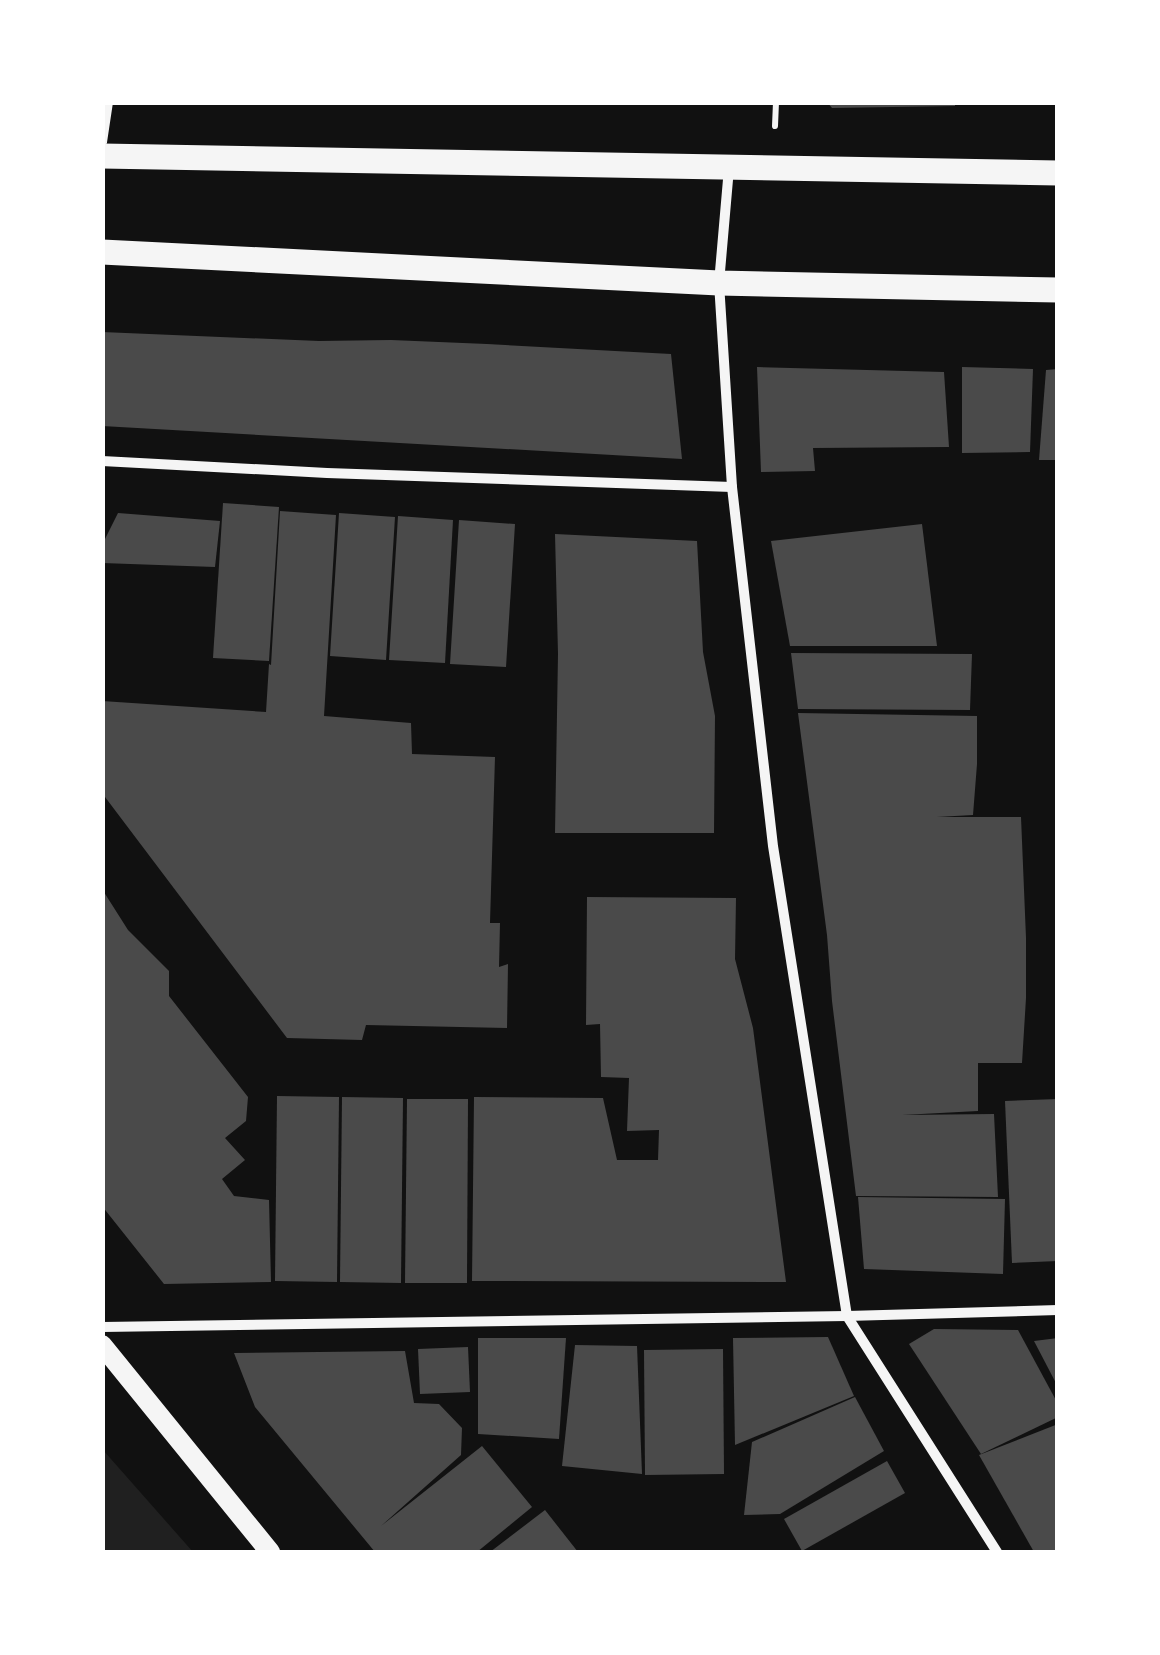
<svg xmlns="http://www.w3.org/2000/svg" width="1160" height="1655" font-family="'Source Sans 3',sans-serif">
<rect width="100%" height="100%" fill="#111"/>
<path fill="#202020" d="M 103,1450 L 193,1552 L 103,1552 Z"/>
<g fill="#4a4a4a">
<path d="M 827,102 L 955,102 L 955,106 L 832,108 Z"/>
<path d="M 102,332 L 319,341 L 391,340 L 487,344 L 671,354 L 682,459 L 102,426 Z"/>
<path d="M 757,367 L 944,372 L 949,447 L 813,448 L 815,471 L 761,472 Z"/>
<path d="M 962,367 L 1033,369 L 1030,452 L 962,453 Z"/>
<path d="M 1058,369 L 1058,460 L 1039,460 L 1046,370 Z"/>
<path d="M 223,503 L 279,507 L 269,661 L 213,658 Z"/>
<path d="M 280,511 L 336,515 L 324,716 L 411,723 L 412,754 L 495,757 L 490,923 L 500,923 L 499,967 L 508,964 L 507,1028 L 366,1025 L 362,1040 L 287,1038 L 102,793 L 102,701 L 266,712 L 269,664 L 271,665 Z"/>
<path d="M 118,513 L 220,521 L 215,567 L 102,563 L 102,545 Z"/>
<path d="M 339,513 L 395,517 L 386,660 L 330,656 Z"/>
<path d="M 398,516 L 453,520 L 445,663 L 389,660 Z"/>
<path d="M 459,520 L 515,524 L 506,667 L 450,664 Z"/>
<path d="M 922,524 L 937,646 L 790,646 L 771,541 Z"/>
<path d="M 555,534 L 697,541 L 703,652 L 715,716 L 714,833 L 555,833 L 558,654 Z"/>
<path d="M 791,653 L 972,654 L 970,710 L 798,709 Z"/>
<path d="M 798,713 L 977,716 L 977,764 L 973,815 L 937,817 L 1021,817 L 1026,938 L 1026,998 L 1022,1063 L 978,1063 L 978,1111 L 902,1115 L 994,1114 L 998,1197 L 856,1196 L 832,1001 L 827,935 Z"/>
<path d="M 102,889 L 128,930 L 169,971 L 169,996 L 248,1097 L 246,1121 L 225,1138 L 245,1160 L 222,1179 L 234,1196 L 269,1200 L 271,1282 L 164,1284 L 102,1206 Z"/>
<path d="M 587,897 L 736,898 L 735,959 L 753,1028 L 786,1282 L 472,1281 L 474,1097 L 603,1098 L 617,1160 L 658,1160 L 659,1130 L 627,1131 L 629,1078 L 601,1077 L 600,1024 L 586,1025 Z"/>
<path d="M 277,1096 L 339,1097 L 337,1282 L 275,1281 Z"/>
<path d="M 342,1097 L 403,1098 L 401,1283 L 340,1282 Z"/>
<path d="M 407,1099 L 468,1099 L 467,1283 L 405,1283 Z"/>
<path d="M 1058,1099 L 1058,1261 L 1012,1263 L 1005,1101 Z"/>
<path d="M 858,1197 L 1005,1199 L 1003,1274 L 864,1269 Z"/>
<path d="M 934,1329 L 1018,1330 L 1058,1404 L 1058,1417 L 981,1454 L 909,1344 Z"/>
<path d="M 828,1337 L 854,1396 L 735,1445 L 733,1338 Z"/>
<path d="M 478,1338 L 566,1338 L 559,1439 L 478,1434 Z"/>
<path d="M 1058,1338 L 1058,1387 L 1034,1341 Z"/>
<path d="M 575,1345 L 637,1346 L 642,1474 L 562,1466 Z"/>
<path d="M 468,1347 L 470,1392 L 420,1394 L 418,1349 Z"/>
<path d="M 723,1349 L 724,1474 L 645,1475 L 644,1350 Z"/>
<path d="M 405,1351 L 414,1403 L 439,1404 L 462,1428 L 461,1455 L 381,1526 L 482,1446 L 532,1507 L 477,1552 L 375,1552 L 255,1407 L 234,1353 Z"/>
<path d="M 855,1397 L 884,1451 L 780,1514 L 744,1515 L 752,1442 Z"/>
<path d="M 1058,1424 L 1058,1552 L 1034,1552 L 979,1455 Z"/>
<path d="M 887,1461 L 905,1493 L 802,1551 L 784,1519 Z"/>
<path d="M 545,1510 L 578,1552 L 490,1552 Z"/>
</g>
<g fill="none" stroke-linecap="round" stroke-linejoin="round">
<path stroke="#f5f5f5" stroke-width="6" d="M 775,126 L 776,102"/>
<g stroke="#f5f5f5" stroke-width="10">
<path d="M 102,142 L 108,102"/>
<path d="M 729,168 L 719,283 L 732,487 L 773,846 L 847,1316 L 997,1552"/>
<path d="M 102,461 L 327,473 L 732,487"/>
<path d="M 102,1327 L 847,1316 L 1058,1310"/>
</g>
<path stroke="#f5f5f5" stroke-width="20" d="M 102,1345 L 270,1552"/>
<g stroke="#f5f5f5" stroke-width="25">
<path d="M 102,156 L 1058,173"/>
<path d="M 102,252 L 719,283 L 1058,290"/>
</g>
</g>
<rect width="1160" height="1655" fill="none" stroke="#ffffff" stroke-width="210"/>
</svg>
